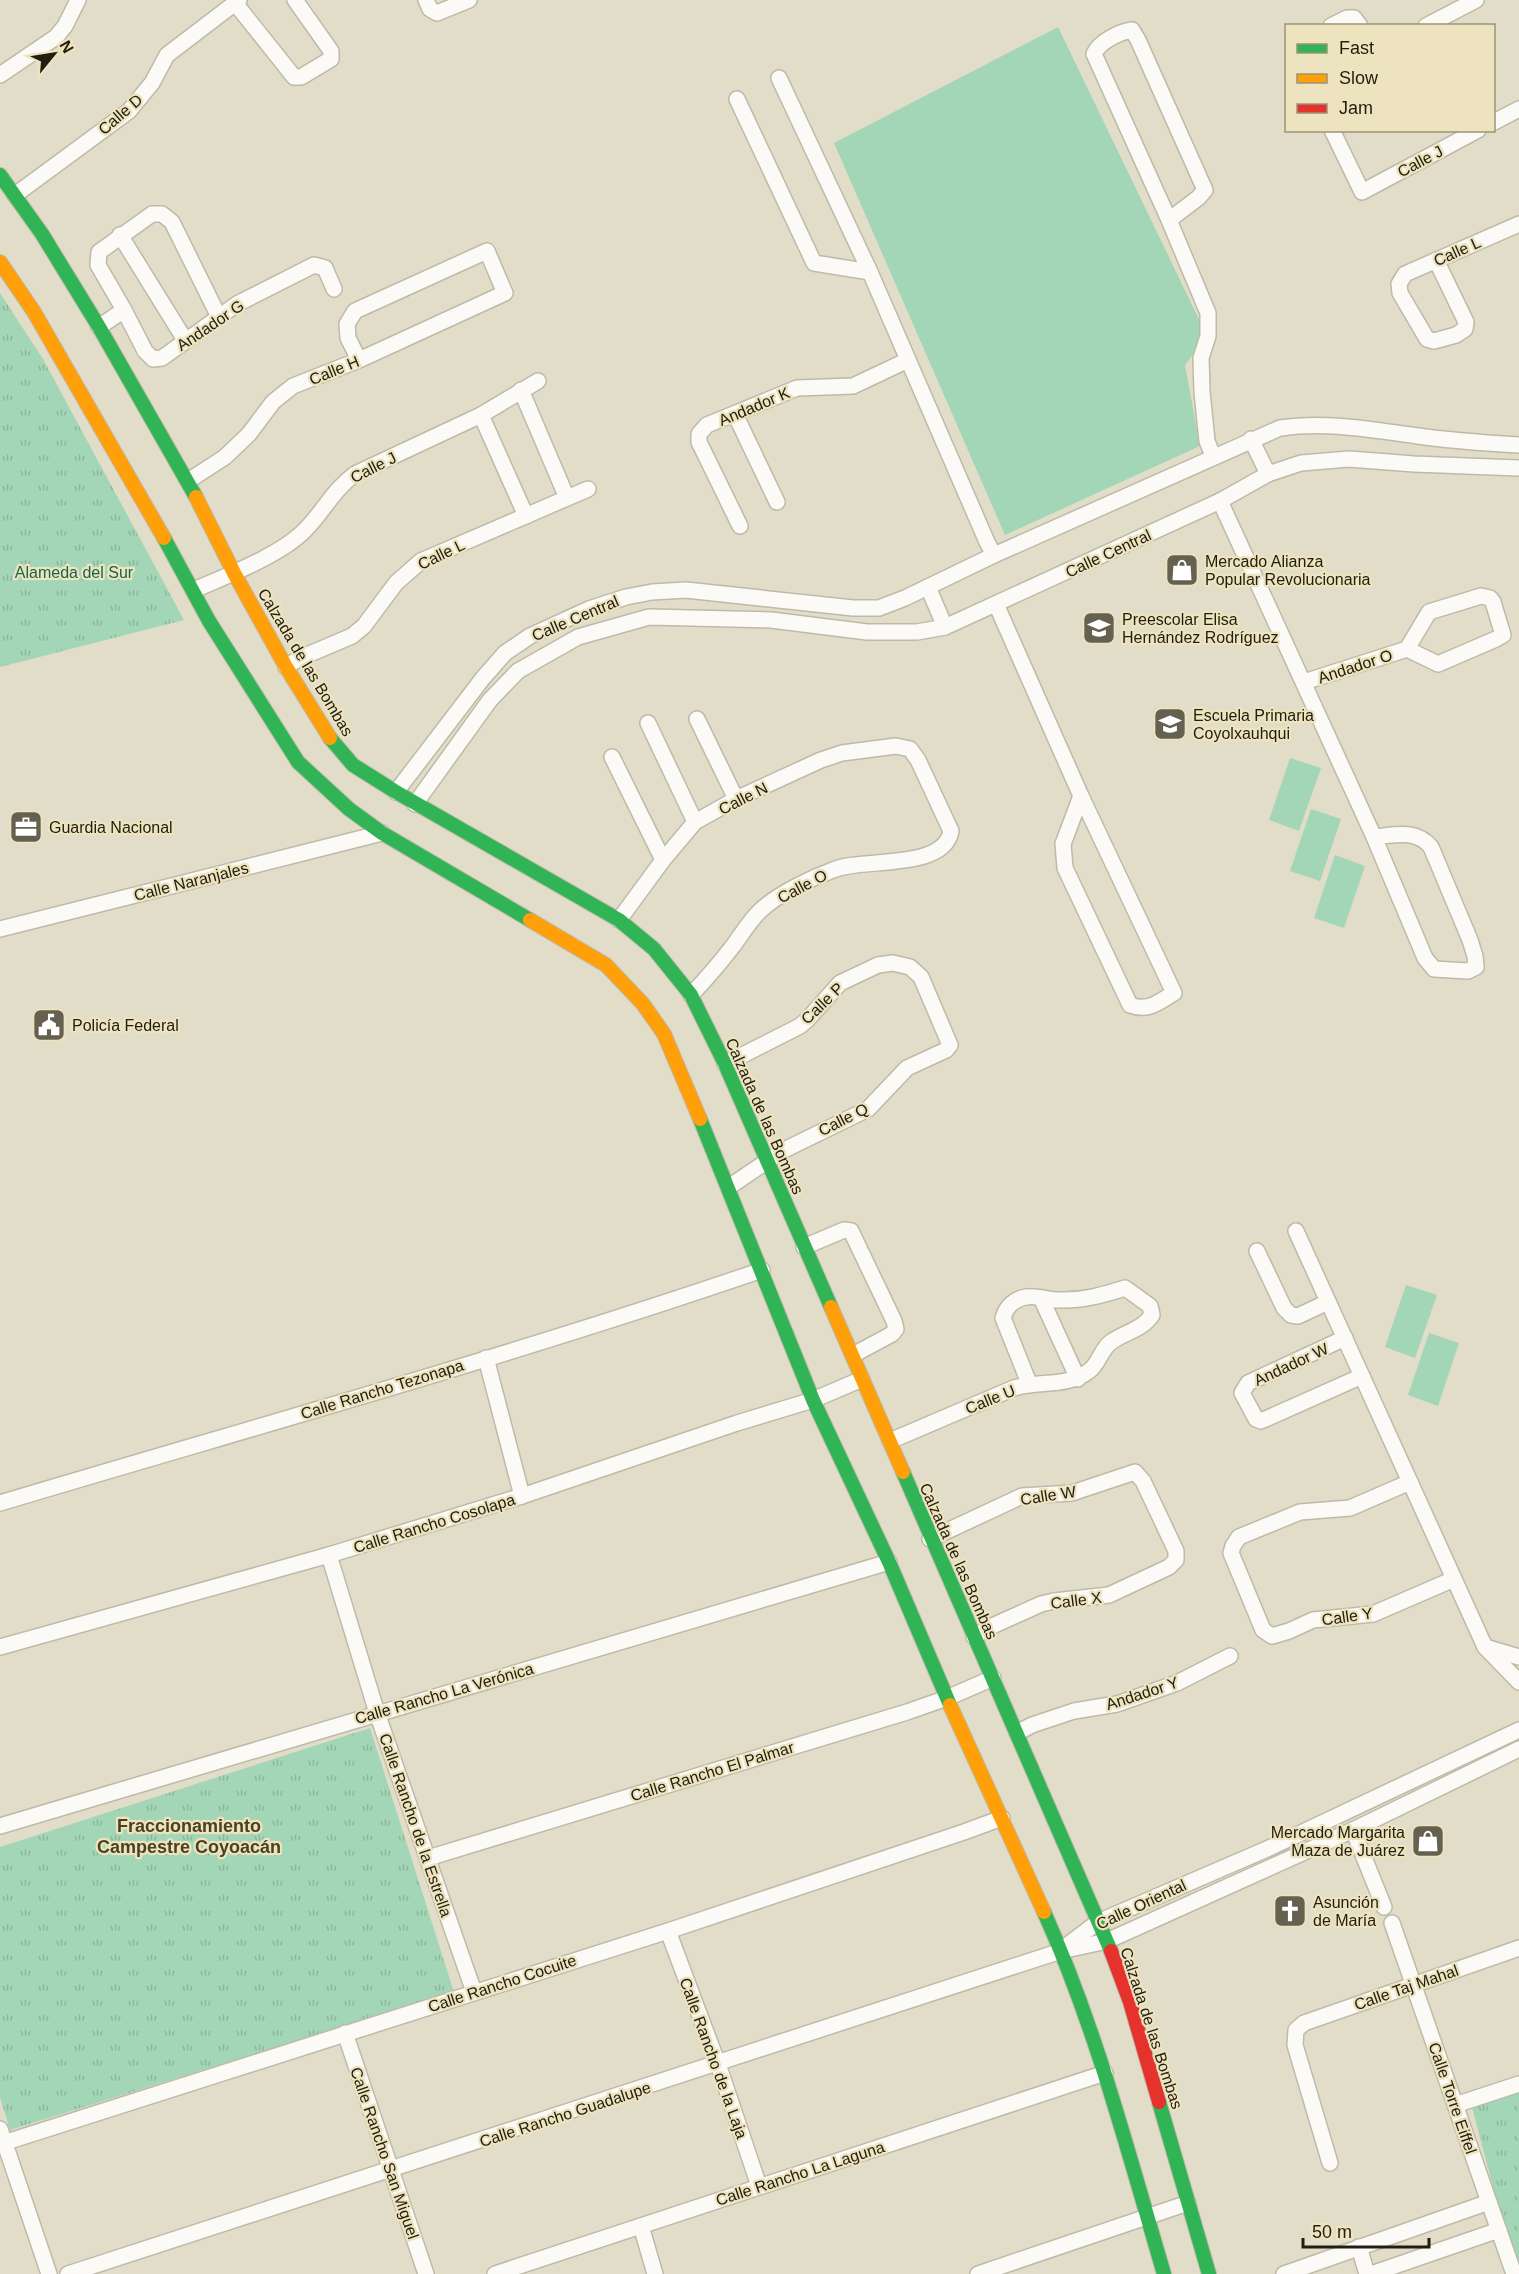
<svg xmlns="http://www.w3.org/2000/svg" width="1519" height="2274" font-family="Arial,sans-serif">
<defs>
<pattern id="park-tufts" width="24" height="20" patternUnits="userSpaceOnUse" patternTransform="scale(1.5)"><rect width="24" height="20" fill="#a3d6b6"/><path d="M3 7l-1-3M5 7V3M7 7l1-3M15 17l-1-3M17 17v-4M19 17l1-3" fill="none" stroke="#8cb79b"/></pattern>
</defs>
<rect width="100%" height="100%" fill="#e2ddc8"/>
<g fill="url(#park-tufts)">
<path d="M 0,293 L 43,359 L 184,620 L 0,667 Z"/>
<path d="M 370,1728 L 454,1992 L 10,2130 L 0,2097 L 0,1847 Z"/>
<path d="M 1519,2091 L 1519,2266 L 1496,2198 L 1472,2107 Z"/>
</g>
<g fill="#a3d6b6">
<path d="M 1058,27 L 1207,336 L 1185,365 L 1200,446 L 1005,535 L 834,143 Z"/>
<path d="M 1290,758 L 1321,768 L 1299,831 L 1269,820 Z"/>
<path d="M 1311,809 L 1341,819 L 1320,881 L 1290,871 Z"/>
<path d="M 1335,855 L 1365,866 L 1344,928 L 1314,918 Z"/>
<path d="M 1406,1285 L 1437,1295 L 1415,1358 L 1385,1347 Z"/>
<path d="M 1429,1333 L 1459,1343 L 1438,1406 L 1408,1395 Z"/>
</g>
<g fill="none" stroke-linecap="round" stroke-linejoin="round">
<g stroke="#bebaa9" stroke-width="18">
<g id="street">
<path d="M 426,0 L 430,9 L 437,13 L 469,0"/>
<path d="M 235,3 L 294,77 L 301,77 L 331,59 L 331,51 L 295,0"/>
<path d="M 1331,26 L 1347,18 L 1354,18 L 1360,26"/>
<path d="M 1426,26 L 1476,0"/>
<path d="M 0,75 L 56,37 L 65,26 L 78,0"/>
<path d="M 779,78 L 870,272 L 987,542 L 994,555"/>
<path d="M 737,99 L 814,263 L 870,272"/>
<path d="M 1494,122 L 1519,109"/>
<path d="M 1332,130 L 1362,192 L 1478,130"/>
<path d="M 15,195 L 129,111 L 152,83 L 167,55 L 239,0"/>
<path d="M 1169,220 L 1198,198 L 1205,190 L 1138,40 L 1132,30 C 1119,32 1099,42 1094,54 L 1169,220 L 1208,313 L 1208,336 L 1201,358 L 1202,392 L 1207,441 L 1213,456"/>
<path d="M 120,235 L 185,340"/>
<path d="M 1436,260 L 1466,322 L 1465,329 L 1456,335 L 1434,341 L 1427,339 L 1400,293 L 1399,284 L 1405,274 L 1519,224"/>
<path d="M 124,310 L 98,265 L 99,252 L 152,214 L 162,214 L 172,222 L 219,317"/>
<path d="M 99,327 L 124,310 L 145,351 L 153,359 L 162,358 L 237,304 L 314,265 L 325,268 L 334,289"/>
<path d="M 521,390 L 567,498"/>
<path d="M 735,414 L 777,502"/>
<path d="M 481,415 L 526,516"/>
<path d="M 1251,439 L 1268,474"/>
<path d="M 188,481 L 225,457 L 249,434 L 273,402 L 293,386 L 359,360 L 505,293 L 487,251 L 355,311 L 347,324 L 348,338 L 359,360"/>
<path d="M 1220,501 L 1374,837 L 1425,958 L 1434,969 L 1468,971 L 1476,967 L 1475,956 L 1470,940 L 1431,847 C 1416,829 1396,835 1374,837"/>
<path d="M 740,526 L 699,442 L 699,434 L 707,425 L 797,388 L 853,386 L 908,360"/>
<path d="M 928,587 L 945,627"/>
<path d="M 194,590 C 226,576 281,555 305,530 C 323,512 334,489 355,474 L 481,415 L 538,381"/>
<path d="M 996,604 L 1081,796 L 1174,993 C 1158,1002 1149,1012 1130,1005 L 1065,868 L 1063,844 L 1081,796"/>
<path d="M 286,667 L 300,658 L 352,636 L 364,626 L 396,583 L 421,561 L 588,489"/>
<path d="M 1304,682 L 1407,649 L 1429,612 L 1481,596 L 1490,598 L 1493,602 L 1503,635 L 1496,639 L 1438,664 L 1407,649"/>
<path d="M 697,719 L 736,799"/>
<path d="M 648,723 L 695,822"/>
<path d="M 612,757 L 663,860"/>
<path d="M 396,792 L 483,678 L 505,653 L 530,636 L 589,609 L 626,597 L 652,592 L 686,590 L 853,608 L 879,608 L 905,598 L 994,555 L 1280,428 C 1327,421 1372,430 1418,436 C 1452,441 1485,443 1519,445"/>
<path d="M 415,804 L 490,700 L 518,671 L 578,637 L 649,617 L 771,620 L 867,632 L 917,632 L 945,627 L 1220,501 L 1268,474 L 1301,463 L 1349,459 L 1414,464 L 1519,468"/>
<path d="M 619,920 L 663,860 L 695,822 L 736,799 L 821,760 L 842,753 L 896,746 L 910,749 L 918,760 L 951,831 C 944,871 863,857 833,870 C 811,878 778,894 761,910 C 750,920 742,934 733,946 C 720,963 706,979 691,995"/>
<path d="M 0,929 L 382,833"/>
<path d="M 725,1064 L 800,1026 L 808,1019 L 840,983 L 878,965 L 893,963 L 910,967 L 921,977 L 950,1045 L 946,1050 L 907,1068 L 868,1109 L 782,1151 L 729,1187"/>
<path d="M 1296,1231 L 1485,1647 L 1519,1682"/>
<path d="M 804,1247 L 844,1230 L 851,1231 L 894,1321 L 896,1329 L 892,1334 L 853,1355"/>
<path d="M 1257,1251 L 1284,1308 L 1291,1315 L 1298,1316 L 1328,1302"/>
<path d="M 1041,1298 L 1078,1379"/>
<path d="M 1345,1338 L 1248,1383 L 1242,1393 L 1256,1419 L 1261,1421 L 1362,1376"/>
<path d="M 486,1358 L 522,1496"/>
<path d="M 890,1441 L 1014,1388 C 1039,1380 1066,1388 1089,1371 C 1099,1364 1101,1349 1111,1342 C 1125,1332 1142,1330 1152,1315 L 1150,1306 L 1125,1288 C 1103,1295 1082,1301 1059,1300 C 1048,1300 1037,1295 1026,1297 C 1014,1299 1006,1307 1003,1318 L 1029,1383"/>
<path d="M 1410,1482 L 1350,1508 L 1300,1512 L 1239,1537 L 1233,1546 L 1231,1553 L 1263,1630 L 1272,1636 L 1289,1631 L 1313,1620 L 1373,1614 L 1454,1579"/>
<path d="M 0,1503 C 254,1427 511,1356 762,1270"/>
<path d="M 930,1539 L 1022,1496 L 1072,1493 L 1135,1472 L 1143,1481 L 1176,1551 L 1176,1560 L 1169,1567 L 1109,1595 L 1054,1601 L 1041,1604 L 990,1627 L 974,1637"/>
<path d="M 329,1555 L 377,1713 L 474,1992"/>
<path d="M 0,1647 L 329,1555 L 522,1496 L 737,1423 L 813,1400 L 862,1379"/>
<path d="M 1485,1647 L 1519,1657"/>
<path d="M 1017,1733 L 1032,1725 L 1074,1711 L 1117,1704 L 1177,1683 L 1230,1656"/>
<path d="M 0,1826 L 889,1562"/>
<path d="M 1353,1830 L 1384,1907"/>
<path d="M 428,1858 L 907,1712 L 947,1698 L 993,1678"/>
<path d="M 1392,1923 L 1514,2274"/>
<path d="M 668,1931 L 718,2064 L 759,2186"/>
<path d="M 1065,1947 L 1098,1922 L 1267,1849 L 1519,1730"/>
<path d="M 345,2033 L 426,2274"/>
<path d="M 1455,2105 L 1519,2084"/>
<path d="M 0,2129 L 49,2274"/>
<path d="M 0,2144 L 668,1931 L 964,1832 L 1002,1818"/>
<path d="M 1330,2163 L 1295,2045 L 1296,2030 L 1304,2023 L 1519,1948"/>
<path d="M 641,2226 L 655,2274"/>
<path d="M 1359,2247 L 1367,2274"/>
<path d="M 68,2274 L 1061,1951 L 1107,1941 L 1353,1830 L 1519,1749"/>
<path d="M 495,2274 L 1105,2073"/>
<path d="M 978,2274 L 1188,2203"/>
<path d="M 1284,2274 L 1489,2202"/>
<path d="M 1371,2274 L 1499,2230"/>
</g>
</g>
<g stroke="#bebaa9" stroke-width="16">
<g id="fast">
<path d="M 0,175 L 42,234 L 99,327 L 196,497"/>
<path d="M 164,538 L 209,621 L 298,762 L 349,809 L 382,833 L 530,920"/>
<path d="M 330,738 L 353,765 L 396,792 L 619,920 L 654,949 L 691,995 L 725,1064 L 831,1307"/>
<path d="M 700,1119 L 813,1400 L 889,1562 L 950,1705"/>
<path d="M 903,1472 L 1111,1951"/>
<path d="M 1044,1912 C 1096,2028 1128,2152 1164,2274"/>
<path d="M 1159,2102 L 1209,2274"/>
</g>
</g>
<g stroke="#bebaa9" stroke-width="16">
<g id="slow">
<path d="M 0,262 L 34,312 L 164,538"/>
<path d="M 196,497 L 234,573 L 286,667 L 330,738"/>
<path d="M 530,920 L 606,965 L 643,1004 L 664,1034 L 700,1119"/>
<path d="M 831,1307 L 903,1472"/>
<path d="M 950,1705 L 1044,1912"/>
</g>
</g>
<g stroke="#bebaa9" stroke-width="16">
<path id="jam" d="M 1111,1951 L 1130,2002 L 1159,2102"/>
</g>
<use href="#street" stroke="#fbfaf7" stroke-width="15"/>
<use href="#fast" stroke="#30b455" stroke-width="14"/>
<use href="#slow" stroke="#ff9f0a" stroke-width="14"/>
<use href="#jam" stroke="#e5322d" stroke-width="14"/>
</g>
<defs>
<g id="shop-square" transform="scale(1.725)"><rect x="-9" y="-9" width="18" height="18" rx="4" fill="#656050" stroke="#ede3be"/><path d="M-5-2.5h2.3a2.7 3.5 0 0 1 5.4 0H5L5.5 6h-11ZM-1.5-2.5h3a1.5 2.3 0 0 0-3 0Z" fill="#fff"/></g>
<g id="school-square" transform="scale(1.725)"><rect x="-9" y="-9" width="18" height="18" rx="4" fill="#656050" stroke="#ede3be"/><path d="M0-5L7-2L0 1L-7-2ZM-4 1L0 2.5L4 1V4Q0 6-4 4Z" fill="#fff"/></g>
<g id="office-square" transform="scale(1.725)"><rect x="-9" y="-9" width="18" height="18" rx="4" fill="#656050" stroke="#ede3be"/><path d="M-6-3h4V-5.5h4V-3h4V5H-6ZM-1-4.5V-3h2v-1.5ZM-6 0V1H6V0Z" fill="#fff"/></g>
<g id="civic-square" transform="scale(1.725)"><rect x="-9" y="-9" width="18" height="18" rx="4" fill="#656050" stroke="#ede3be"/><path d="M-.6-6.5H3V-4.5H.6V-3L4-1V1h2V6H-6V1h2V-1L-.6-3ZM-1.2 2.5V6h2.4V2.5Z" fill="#fff"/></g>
<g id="church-square" transform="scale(1.725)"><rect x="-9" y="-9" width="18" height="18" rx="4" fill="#656050" stroke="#ede3be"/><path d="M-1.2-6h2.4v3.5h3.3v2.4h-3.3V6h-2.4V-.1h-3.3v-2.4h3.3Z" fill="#fff"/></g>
</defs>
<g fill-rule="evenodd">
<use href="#shop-square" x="1182" y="570"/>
<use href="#school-square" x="1099" y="628"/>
<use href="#school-square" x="1170" y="724"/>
<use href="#office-square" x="26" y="827"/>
<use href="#civic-square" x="49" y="1025"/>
<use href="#shop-square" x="1428" y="1841"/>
<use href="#church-square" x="1290" y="1911"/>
</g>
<g text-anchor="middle" stroke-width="4.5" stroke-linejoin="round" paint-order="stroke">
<g font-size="16" fill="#211d0f" stroke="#ede3be">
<text transform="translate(120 114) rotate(-41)" y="6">Calle D</text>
<text transform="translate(1420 161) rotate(-28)" y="6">Calle J</text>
<text transform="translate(1457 251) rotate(-24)" y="6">Calle L</text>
<text transform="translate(210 325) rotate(-34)" y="6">Andador G</text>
<text transform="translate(334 370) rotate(-22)" y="6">Calle H</text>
<text transform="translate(754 406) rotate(-23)" y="6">Andador K</text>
<text transform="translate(373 467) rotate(-27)" y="6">Calle J</text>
<text transform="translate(1108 553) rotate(-25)" y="6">Calle Central</text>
<text transform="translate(441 554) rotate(-26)" y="6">Calle L</text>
<text transform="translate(575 618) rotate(-23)" y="6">Calle Central</text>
<text transform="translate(306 662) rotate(59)" y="6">Calzada de las Bombas</text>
<text transform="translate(1355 666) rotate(-18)" y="6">Andador O</text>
<text transform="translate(743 798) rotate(-27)" y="6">Calle N</text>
<text transform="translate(191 881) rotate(-14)" y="6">Calle Naranjales</text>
<text transform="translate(802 886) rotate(-28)" y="6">Calle O</text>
<text transform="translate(822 1003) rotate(-44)" y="6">Calle P</text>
<text transform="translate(765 1116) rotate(66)" y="6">Calzada de las Bombas</text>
<text transform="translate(843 1119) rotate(-27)" y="6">Calle Q</text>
<text transform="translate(1291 1364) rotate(-25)" y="6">Andador W</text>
<text transform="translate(382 1389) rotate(-17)" y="6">Calle Rancho Tezonapa</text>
<text transform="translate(990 1399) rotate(-22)" y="6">Calle U</text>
<text transform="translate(1048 1495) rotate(-9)" y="6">Calle W</text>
<text transform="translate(434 1523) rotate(-17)" y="6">Calle Rancho Cosolapa</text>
<text transform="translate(959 1561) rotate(66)" y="6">Calzada de las Bombas</text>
<text transform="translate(1076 1600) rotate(-7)" y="6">Calle X</text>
<text transform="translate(1347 1616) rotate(-8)" y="6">Calle Y</text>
<text transform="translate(444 1693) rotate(-16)" y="6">Calle Rancho La Verónica</text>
<text transform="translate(1142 1693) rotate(-18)" y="6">Andador Y</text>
<text transform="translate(712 1771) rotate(-17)" y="6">Calle Rancho El Palmar</text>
<text transform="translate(416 1825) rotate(71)" y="6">Calle Rancho de la Estrella</text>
<text transform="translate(1141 1904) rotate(-25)" y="6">Calle Oriental</text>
<text transform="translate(502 1983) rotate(-18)" y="6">Calle Rancho Cocuite</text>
<text transform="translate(1406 1987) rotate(-19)" y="6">Calle Taj Mahal</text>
<text transform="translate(1152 2028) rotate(72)" y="6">Calzada de las Bombas</text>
<text transform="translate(714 2058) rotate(70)" y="6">Calle Rancho de la Laja</text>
<text transform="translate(1453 2098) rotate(71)" y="6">Calle Torre Eiffel</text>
<text transform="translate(565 2114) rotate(-18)" y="6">Calle Rancho Guadalupe</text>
<text transform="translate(385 2153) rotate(71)" y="6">Calle Rancho San Miguel</text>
<text transform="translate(800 2173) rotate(-18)" y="6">Calle Rancho La Laguna</text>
</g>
<g font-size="16" fill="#211d0f" stroke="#ede3be" text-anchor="start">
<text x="1205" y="567">Mercado Alianza<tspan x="1205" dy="18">Popular Revolucionaria</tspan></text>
<text x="1122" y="625">Preescolar Elisa<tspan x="1122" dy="18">Hernández Rodríguez</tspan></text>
<text x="1193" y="721">Escuela Primaria<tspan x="1193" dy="18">Coyolxauhqui</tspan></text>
<text x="49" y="833">Guardia Nacional</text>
<text x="72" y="1031">Policía Federal</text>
<text x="1405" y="1838" text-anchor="end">Mercado Margarita<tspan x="1405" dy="18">Maza de Juárez</tspan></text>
<text x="1313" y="1908">Asunción<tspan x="1313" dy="18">de María</tspan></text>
</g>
<g font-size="16" fill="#13674a" stroke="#ede3be">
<text x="74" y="578">Alameda del Sur</text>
</g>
<g font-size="18" font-weight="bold" fill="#4a4121" stroke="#ede3be">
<text x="189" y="1832">Fraccionamiento<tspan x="189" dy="21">Campestre Coyoacán</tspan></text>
</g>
</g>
<rect x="1285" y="24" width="210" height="108" fill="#ede3be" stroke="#9b9478" stroke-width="1.5"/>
<rect x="1297" y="44" width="30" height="9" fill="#30b455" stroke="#9b9478" stroke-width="1.5"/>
<text x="1339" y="54" font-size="18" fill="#211d0f">Fast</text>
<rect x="1297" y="74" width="30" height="9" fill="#ff9f0a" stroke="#9b9478" stroke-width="1.5"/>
<text x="1339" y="84" font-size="18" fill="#211d0f">Slow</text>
<rect x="1297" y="104" width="30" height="9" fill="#e5322d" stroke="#9b9478" stroke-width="1.5"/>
<text x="1339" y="114" font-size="18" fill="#211d0f">Jam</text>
<g transform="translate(54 54) rotate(60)" stroke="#ede3be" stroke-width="4.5" paint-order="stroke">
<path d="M0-4.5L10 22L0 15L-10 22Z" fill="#211d0f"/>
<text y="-9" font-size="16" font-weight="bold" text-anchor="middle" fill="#211d0f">N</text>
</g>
<path d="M1303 2238v9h126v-9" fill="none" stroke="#211d0f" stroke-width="3"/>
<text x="1312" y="2238" font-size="18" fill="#211d0f" stroke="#ede3be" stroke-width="4.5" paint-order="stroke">50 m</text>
</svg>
